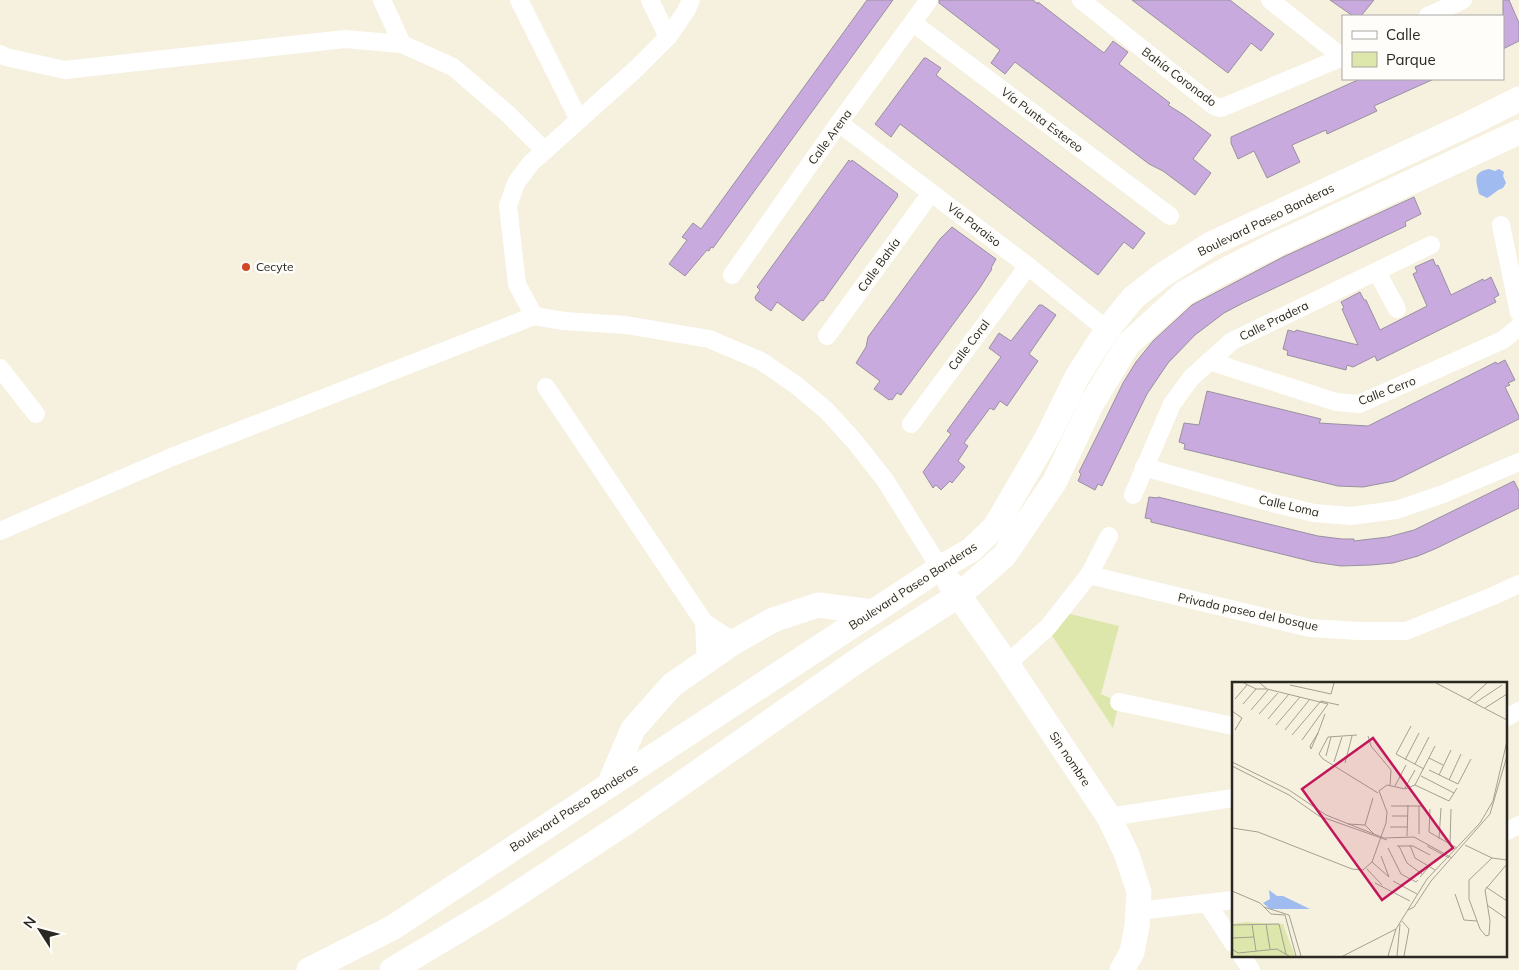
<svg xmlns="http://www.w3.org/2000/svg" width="1519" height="970" font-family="Mulish,sans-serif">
<rect width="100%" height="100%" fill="#f6f0de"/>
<path fill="#dde7ab" d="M 1070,614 L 1119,626 L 1101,694 L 1119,702 L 1113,728 L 1051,634 Z"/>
<path fill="#a0bbef" d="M 1489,169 L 1495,171 L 1499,169 L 1504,172 L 1503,176 L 1506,183 L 1503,188 C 1496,190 1493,195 1487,198 L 1479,194 C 1477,182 1471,172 1489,169 Z"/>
<g fill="#c8aade" stroke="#9991a0">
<path d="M 867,0 L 893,0 L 713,248 L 711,247 L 709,251 L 707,250 L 685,276 L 669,264 L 687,240 L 682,237 L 693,223 L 701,229 Z"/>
<path d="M 939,0 L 1033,0 L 1038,4 L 1038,2 L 1104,53 L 1113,41 L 1128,52 L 1119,64 L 1170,103 L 1168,105 L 1184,115 L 1211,135 L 1193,159 L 1211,173 L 1195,195 L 1163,171 L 1149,164 L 1015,62 L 1005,74 L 991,63 L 1000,50 L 939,3 Z"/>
<path d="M 1132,0 L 1230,0 L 1274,34 L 1261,51 L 1251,43 L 1228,73 Z"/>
<path d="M 1330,0 L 1374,0 L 1361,16 L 1353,16 Z"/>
<path d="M 1503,0 L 1509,0 L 1519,23 L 1519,41 L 1503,49 Z"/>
<path d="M 924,58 L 926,58 L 941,68 L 936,75 L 1145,233 L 1133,249 L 1124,242 L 1098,275 L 900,124 L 891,137 L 875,124 Z"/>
<path d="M 1360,79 L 1434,79 L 1374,106 L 1377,111 L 1327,134 L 1326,130 L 1292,145 L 1300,162 L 1267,178 L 1254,151 L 1238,159 L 1231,143 L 1231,137 Z"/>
<path d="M 849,160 L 851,162 L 852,160 L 898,194 L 897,195 L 898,196 L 823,301 L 821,300 L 803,321 L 777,302 L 771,311 L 756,300 L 755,297 L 760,290 L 757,287 Z"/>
<path d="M 1414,197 L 1421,214 L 1405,222 L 1406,226 L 1243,303 L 1224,313 L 1195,335 L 1168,363 L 1147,394 L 1102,486 L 1098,484 L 1095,490 L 1078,481 L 1081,474 L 1079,472 L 1104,422 L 1123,383 L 1136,362 L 1153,341 L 1192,305 L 1283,257 Z"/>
<path d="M 952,227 L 996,259 L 991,268 L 992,269 L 979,289 L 901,395 L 897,393 L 892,400 L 890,399 L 889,400 L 874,389 L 880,381 L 856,363 L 866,347 L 868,337 L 940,239 Z"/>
<path d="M 1433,259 L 1436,266 L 1438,265 L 1451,295 L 1483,279 L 1484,281 L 1491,277 L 1499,295 L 1494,298 L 1496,302 L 1377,361 L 1375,356 L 1353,367 L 1347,365 L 1346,370 L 1287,355 L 1288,351 L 1283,349 L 1288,330 L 1295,332 L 1296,330 L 1358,345 L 1342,309 L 1344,308 L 1341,302 L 1360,292 L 1364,300 L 1366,300 L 1380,330 L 1427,306 L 1413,274 L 1417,272 L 1415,267 Z"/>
<path d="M 1039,305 L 1042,305 L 1056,315 L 1029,354 L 1038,361 L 1007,406 L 1000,401 L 994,410 L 990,408 L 964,443 L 968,446 L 958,461 L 965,467 L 952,483 L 950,481 L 941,490 L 936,485 L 933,488 L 923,472 L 951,434 L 947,431 L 1001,357 L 989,348 L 999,333 L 1011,341 Z"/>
<path d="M 1505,360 L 1515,380 L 1508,383 L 1510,385 L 1505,387 L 1519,416 L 1519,419 L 1394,481 L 1363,487 L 1338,486 L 1184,449 L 1185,444 L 1179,442 L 1184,423 L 1199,425 L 1207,391 L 1321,419 L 1319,423 L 1368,426 L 1496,362 L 1497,364 Z"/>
<path d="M 1514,481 L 1519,491 L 1519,508 L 1437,548 L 1418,556 L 1393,563 L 1371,565 L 1341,566 L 1314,562 L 1151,522 L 1151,519 L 1145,518 L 1149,497 L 1158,498 L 1158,497 L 1318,536 L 1342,539 L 1354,539 L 1354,541 L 1388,537 L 1414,530 Z"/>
</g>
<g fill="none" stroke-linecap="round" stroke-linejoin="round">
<g stroke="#fff" stroke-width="18">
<path d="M 382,0 L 402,44"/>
<path d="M 519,0 L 579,120"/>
<path d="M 650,0 L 668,37"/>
<path d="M 691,0 L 686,11 L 668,37 L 637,68 L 531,163 L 516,183 L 508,206 L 517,284 L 534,316 L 564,321 L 626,325 L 709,339 L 761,361 L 796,385 L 827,411 L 855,442 L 885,480 L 940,568"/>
<path d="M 1081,0 L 1214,106 L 1221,108 L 1343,57"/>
<path d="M 1270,0 L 1342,57"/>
<path d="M 1428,16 L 1463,0"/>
<path d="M 913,23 L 1170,216"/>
<path d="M 0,54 L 6,57 L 65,70 L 345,39 L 402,44 L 453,67 L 509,115 L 545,151"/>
<path d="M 839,123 L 1028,266 L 1107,330"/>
<path d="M 1501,225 L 1519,313"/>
<path d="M 1377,272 L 1397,309"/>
<path d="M 732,275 L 839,123 L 929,0"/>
<path d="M 827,336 L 931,193"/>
<path d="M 1209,361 L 1336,402 L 1359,404 L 1503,340 L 1519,327"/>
<path d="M 0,368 L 36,414"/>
<path d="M 546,387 L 704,622 L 734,642"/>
<path d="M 911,424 L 1028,266"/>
<path d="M 1144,467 L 1276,504 L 1314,513 L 1351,516 L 1396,510 L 1443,494 L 1519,462"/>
<path d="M 1133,495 L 1172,404 L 1191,378 L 1232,341 L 1431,245"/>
<path d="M 0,531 L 172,457 L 534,316"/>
<path d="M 1089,575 L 1310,628 L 1360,631 L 1406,631 L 1493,596 L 1519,584"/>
<path d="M 704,622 L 706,662"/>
<path d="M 1007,664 L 1048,627 L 1089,575 L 1109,536"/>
<path d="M 1119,702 L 1233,726"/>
<path d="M 1505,718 L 1519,711"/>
<path d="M 1109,817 L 1233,798"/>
<path d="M 1505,832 L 1519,825"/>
<path d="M 1207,903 L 1233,943"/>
<path d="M 1138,911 L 1233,900"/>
<path d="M 1242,956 L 1251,970"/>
</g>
<g stroke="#fff" stroke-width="25">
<path d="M 950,583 L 1007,664 L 1109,817 L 1127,855 L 1139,892 L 1137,926 L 1132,952 L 1122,970"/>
<path d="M 609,785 L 633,729 L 672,685 L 734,642 L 773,620 L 818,605 L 873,612"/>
<path d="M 309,970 L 392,928 L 940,568 L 971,550 L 995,527 L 1047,438 L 1077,377 L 1107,330 L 1133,298 L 1161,276 L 1211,244 L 1471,123 L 1519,99"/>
<path d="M 392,970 L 499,906 L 628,821 L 864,656 L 959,595 L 1004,556 L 1055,481 L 1092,403 L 1128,344 L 1184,293 L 1228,269 L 1277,244 L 1519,132"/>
</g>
</g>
<circle fill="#d24923" stroke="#fffdfa" stroke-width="2" cx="246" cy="267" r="5"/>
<g text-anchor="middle" stroke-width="5" stroke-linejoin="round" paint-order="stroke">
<g font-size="12" fill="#2a2821" stroke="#fffdfa">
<text transform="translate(1179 77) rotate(37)" y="4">Bahía Coronado</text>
<text transform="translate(1042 120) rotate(37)" y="4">Vía Punta Estereo</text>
<text transform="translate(830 137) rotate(-54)" y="4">Calle Arena</text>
<text transform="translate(1266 220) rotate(-26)" y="4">Boulevard Paseo Banderas</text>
<text transform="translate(974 225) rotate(37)" y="4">Vía Paraiso</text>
<text transform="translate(879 265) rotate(-54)" y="4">Calle Bahía</text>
<text transform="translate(1274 321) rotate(-26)" y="4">Calle Pradera</text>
<text transform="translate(969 345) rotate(-53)" y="4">Calle Coral</text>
<text transform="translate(1387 391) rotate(-21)" y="4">Calle Cerro</text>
<text transform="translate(1289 506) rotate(13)" y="4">Calle Loma</text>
<text transform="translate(913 586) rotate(-33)" y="4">Boulevard Paseo Banderas</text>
<text transform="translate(1248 612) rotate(12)" y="4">Privada paseo del bosque</text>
<text transform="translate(1070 759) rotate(56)" y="4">Sin nombre</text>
<text transform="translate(574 808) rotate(-33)" y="4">Boulevard Paseo Banderas</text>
</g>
<g font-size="12" fill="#2a2821" stroke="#fffdfa" text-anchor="start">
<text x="256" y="271">Cecyte</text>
</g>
</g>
<g transform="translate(1232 682)">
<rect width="275" height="275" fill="#f6f0de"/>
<path d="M 13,240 L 51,242 L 63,274 L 0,274 L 0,242 Z" fill="#dde7ab"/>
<path d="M 37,208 L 45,214 L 51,214 L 78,227 L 38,227 L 31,221 L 38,217 Z" fill="#a0bbef"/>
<path fill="none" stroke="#a4a092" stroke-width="1" d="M 12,1 L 24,7 L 35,7M 28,1 L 35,7 L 96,22 L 70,58M 204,1 L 275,38M 58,3 L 99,12 L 102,1M 3,17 L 15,3M 236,18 L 255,1M 243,21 L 270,3M 11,22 L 24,7M 253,26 L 275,12M 19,28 L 36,8M 0,29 L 10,36 L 3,48M 27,32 L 46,11M 36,37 L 57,12M 44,43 L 68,15M 179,44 L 164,72 L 192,87M 53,48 L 78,17M 86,51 L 79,67 L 78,64 L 86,51 L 93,32M 60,53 L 89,19 L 107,23M 125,53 L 96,55 L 87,72 L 91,77 L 146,111M 136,54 L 139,64 L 159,88 L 158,104M 94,74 L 99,55M 197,76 L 211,83M 173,78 L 187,51M 0,80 L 57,108 L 94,133 L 152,156 L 182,155 L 220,176M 102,80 L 110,55M 113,81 L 120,54M 183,82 L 197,55M 0,84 L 57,113 L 87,134 L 155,158M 197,88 L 226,102 L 239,77M 207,93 L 219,68M 189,94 L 222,111M 217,98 L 229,72M 183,103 L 217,119 L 225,106M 163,104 L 174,83M 173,106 L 183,88M 159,124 L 191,124M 198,127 L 197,150 L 225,166M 160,134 L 176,134M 116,142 L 133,143 L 142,152M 133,143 L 141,116M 158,145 L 176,145M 0,146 L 26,150 L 120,187 L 131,188 L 140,180 L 154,141 L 155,130 L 147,109 L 155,103 L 173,107 L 183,103 L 203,64M 187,152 L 187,124M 175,154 L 176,123M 207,157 L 209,126M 218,162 L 219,127M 178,163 L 183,176 L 203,188M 233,163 L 260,176 L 275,178M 165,164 L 181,164 L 198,173M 167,164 L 175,181 L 190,192M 195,164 L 217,176M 156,166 L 169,192 L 184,200 L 186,198M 149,174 L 157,195M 260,176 L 237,198 L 237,217 L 248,247 L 254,254 L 257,253 L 258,239 L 253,208 L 275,182M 140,180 L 157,195M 135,187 L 150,203M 188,195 L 204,177M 161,199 L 185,212M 143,201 L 178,219M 254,205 L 275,219M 0,209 L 28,221 L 39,232 L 53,233 L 64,274M 223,212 L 232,238 L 245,239M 255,223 L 275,237M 32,225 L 57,233 L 69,274M 176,228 L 182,225 L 199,199 L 258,132 L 275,74M 170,239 L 177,247 L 172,274M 20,242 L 24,269M 34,242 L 38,267M 0,243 L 47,242 L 54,272M 0,256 L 22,255M 0,267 L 6,271 L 45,267 L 57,274M 111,274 L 164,247 L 195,197 L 248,141 L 261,119 L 275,59M 156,274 L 164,247M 165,274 L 168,242"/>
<path fill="#c2185b" fill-opacity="0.15" stroke="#c2185b" stroke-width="2.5" d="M 141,56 L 221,166 L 150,218 L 70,107 Z"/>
<rect width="275" height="275" fill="none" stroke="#2a2821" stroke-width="2.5"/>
</g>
<rect x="1342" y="15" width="162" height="65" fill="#fffdfa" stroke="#aaa8a3"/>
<rect x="1352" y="31" width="25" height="8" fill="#ffffff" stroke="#aaa8a3"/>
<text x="1386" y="40" font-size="15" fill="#2a2821">Calle</text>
<rect x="1352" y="52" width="25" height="15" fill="#dde7ab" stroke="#aaa8a3"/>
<text x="1386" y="65" font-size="15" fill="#2a2821">Parque</text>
<g transform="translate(40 930) rotate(306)" stroke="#fffdfa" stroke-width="4" paint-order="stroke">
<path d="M0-4L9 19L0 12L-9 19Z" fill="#2a2821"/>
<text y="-8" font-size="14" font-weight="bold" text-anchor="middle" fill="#2a2821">N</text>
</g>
</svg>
